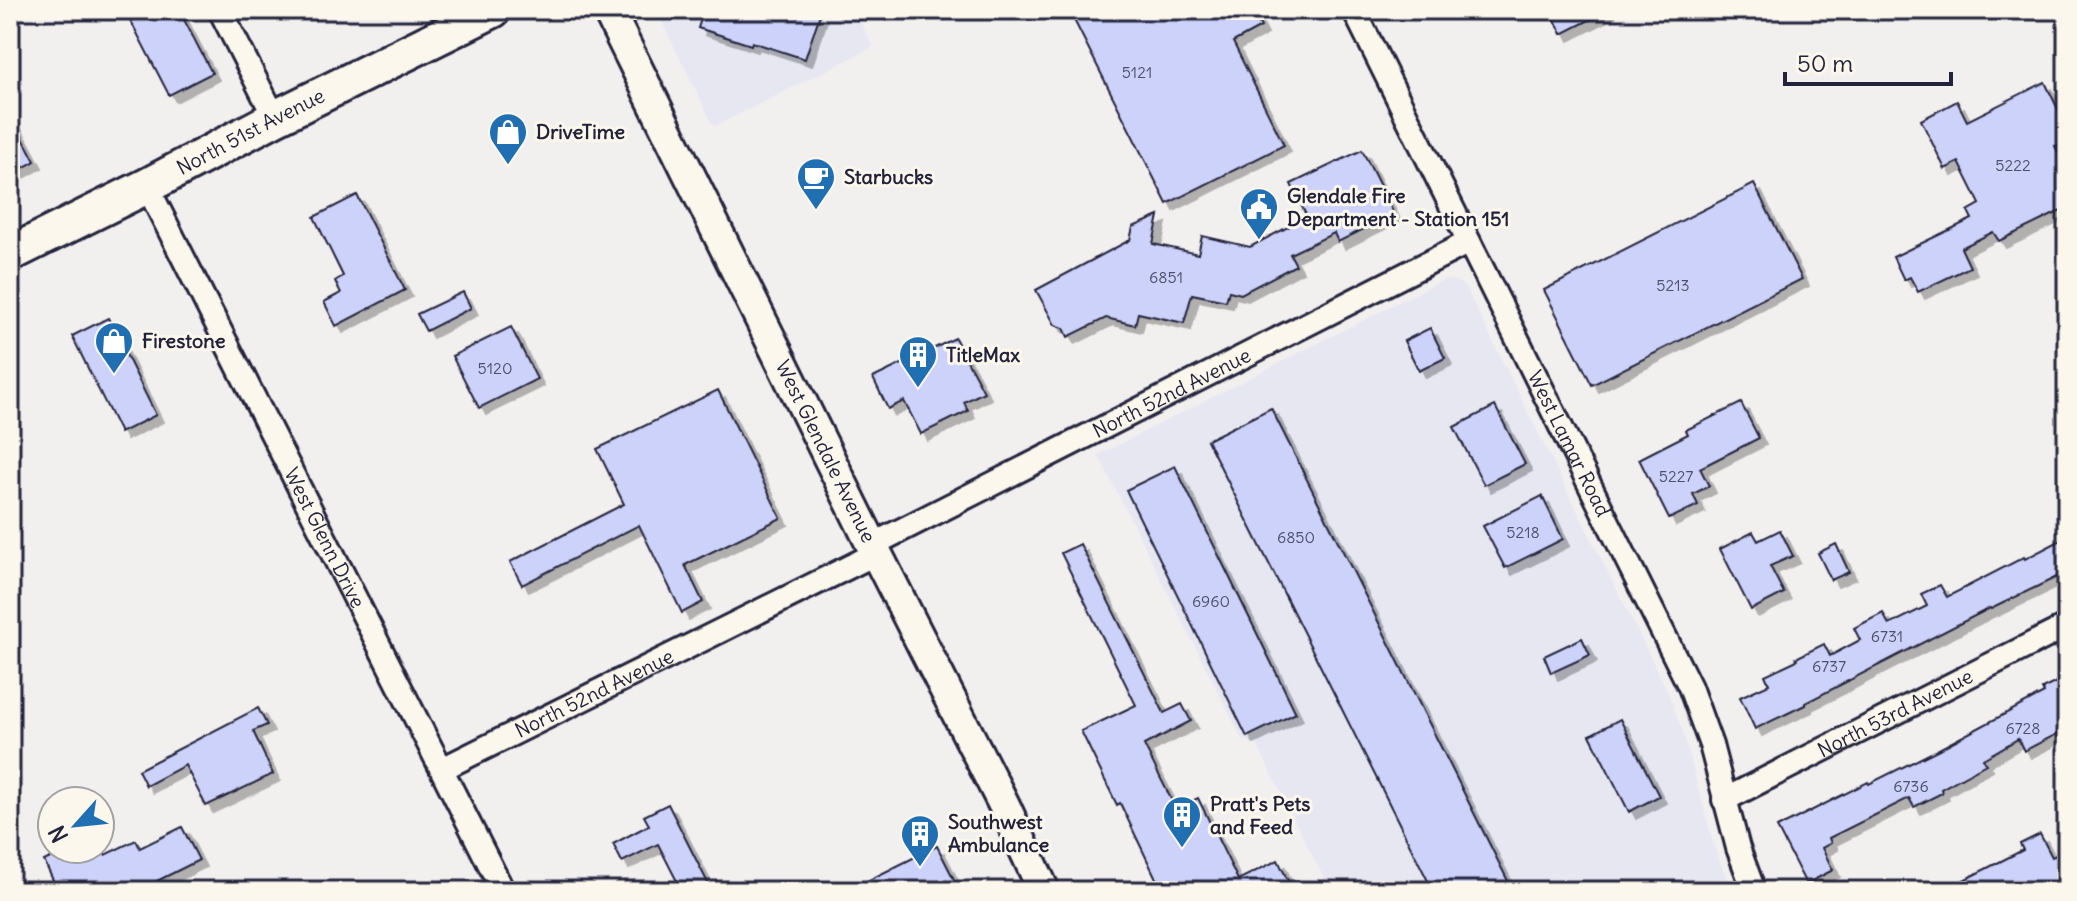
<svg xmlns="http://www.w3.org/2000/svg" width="2077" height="901" font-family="Delius,sans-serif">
<defs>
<filter id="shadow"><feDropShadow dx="7" dy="7" stdDeviation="0" flood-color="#0004"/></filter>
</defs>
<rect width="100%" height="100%" fill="#f2f0ef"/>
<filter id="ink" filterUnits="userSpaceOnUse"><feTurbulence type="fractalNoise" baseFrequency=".0125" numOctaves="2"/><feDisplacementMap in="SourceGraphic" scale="16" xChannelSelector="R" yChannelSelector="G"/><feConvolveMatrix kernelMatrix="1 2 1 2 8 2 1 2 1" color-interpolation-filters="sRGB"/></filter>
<g filter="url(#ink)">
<g fill="#e7e7f2">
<path d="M 656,10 L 855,10 L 873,47 L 714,127 Z"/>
<path d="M 1444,279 L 1457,281 L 1466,288 L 1667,690 L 1683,732 L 1715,849 L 1732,891 L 1330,891 L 1257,745 L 1242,739 L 1098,455 Z"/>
</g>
<g fill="#ccd2fa" stroke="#22223b" stroke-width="2" filter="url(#shadow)">
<path d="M 125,10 L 179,10 L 212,73 L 169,95 Z"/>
<path d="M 704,10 L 809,10 L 820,14 L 805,59 L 752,42 L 751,45 L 698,28 Z"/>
<path d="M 1069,10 L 1252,10 L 1261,27 L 1233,42 L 1284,145 L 1167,204 Z"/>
<path d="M 1552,10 L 1609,10 L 1562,34 L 1554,18 L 1556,17 Z"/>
<path d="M 2045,82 L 2067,128 L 2067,141 L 2055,146 L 2067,170 L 2067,208 L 1999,241 L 1993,232 L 1961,248 L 1970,267 L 1918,292 L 1910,277 L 1904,280 L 1893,257 L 1972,219 L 1968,211 L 1980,204 L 1959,162 L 1945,169 L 1921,120 L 1957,101 L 1967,121 Z"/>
<path d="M 10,114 L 35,161 L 10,175 Z"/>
<path d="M 1362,150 L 1394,214 L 1338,242 L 1334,233 L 1290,254 L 1296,265 L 1241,294 L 1229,291 L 1226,301 L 1192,294 L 1184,323 L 1138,313 L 1135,325 L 1106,318 L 1068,337 L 1064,328 L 1055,325 L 1036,290 L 1130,240 L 1133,227 L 1159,216 L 1153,244 L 1198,254 L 1202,236 L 1250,247 L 1307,217 L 1291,184 Z"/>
<path d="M 1754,184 L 1802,279 L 1592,385 L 1544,290 Z"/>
<path d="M 357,195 L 405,290 L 336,326 L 324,302 L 341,293 L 335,281 L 343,276 L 314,217 Z"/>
<path d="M 463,292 L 471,308 L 426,331 L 417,314 Z"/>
<path d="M 108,318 L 156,415 L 120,433 L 72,336 Z"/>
<path d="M 511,327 L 537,379 L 479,408 L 452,356 Z"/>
<path d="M 1430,328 L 1445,358 L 1419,371 L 1404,341 Z"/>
<path d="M 955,338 L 984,392 L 964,402 L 968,411 L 921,434 L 904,401 L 888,409 L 873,378 Z"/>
<path d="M 718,390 L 781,518 L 685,565 L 703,602 L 682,613 L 639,525 L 522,585 L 510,562 L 624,504 L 597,449 Z"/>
<path d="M 1741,403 L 1759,438 L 1700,468 L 1709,486 L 1693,494 L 1698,505 L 1669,519 L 1639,459 L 1688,434 L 1686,430 Z"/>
<path d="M 1495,406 L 1525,464 L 1484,485 L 1454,427 Z"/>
<path d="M 1271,408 L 1385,635 L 1513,891 L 1433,891 L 1207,440 Z"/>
<path d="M 1175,466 L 1296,713 L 1247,737 L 1126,490 Z"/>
<path d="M 1542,496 L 1563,539 L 1505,568 L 1483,526 Z"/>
<path d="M 1780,530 L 1793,556 L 1770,566 L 1784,593 L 1751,610 L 1720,549 L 1753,532 L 1758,541 Z"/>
<path d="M 2067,537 L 2067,572 L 1991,609 L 1990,608 L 1805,703 L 1805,705 L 1755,729 L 1740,697 L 1769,684 L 1765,675 L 1797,660 L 1796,658 L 1824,644 L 1830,656 L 1860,640 L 1854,628 L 1883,613 L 1889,625 L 1927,606 L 1921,594 L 1940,585 L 1947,597 L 2024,557 L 2025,559 Z"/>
<path d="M 1080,544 L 1164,713 L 1182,704 L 1191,721 L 1144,745 L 1176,809 L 1198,798 L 1238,880 L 1278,860 L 1293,891 L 1162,891 L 1120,803 L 1117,805 L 1081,731 L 1136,705 L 1061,553 Z"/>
<path d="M 1836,544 L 1849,572 L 1831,580 L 1818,553 Z"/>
<path d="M 1582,638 L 1590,655 L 1551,673 L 1544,656 Z"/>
<path d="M 2067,677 L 2067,729 L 2024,751 L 2018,739 L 1983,759 L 1986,764 L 1941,789 L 1942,793 L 1914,807 L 1909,798 L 1829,838 L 1831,843 L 1822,848 L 1833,870 L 1806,884 L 1777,828 L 1868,782 L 1869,784 L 1939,749 L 2044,693 L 2042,689 Z"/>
<path d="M 258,708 L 267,725 L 253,731 L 273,774 L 206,806 L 185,765 L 146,786 L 138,770 Z"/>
<path d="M 1620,719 L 1659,796 L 1629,812 L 1590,735 Z"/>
<path d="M 668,804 L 712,891 L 682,891 L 658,844 L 622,862 L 613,844 L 649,825 L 644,816 Z"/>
<path d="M 182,827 L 199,860 L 157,881 L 162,891 L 58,891 L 44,861 L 69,849 L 102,849 L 105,855 L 136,840 L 140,848 Z"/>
<path d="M 2040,834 L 2052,857 L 2067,850 L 2067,891 L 1942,891 L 2023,850 L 2020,844 Z"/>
<path d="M 937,846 L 960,891 L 847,891 Z"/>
</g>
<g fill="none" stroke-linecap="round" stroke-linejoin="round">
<g stroke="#22223b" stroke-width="28">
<g id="minor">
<path d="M 220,10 L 275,118"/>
<path id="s1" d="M 1354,10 L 1690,687 L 1711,745 L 1738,848 L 1754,891"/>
<path id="s2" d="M 147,186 L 503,891"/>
<path id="s3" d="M 872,545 L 1469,242"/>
<path id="s4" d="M 442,769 L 877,553"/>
<path id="s5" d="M 1724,800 L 2067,626"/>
</g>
</g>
<g stroke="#22223b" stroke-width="36">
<g id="secondary">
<path id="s6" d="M 608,10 L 872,545 L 1004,805 L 1044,891"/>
</g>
</g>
<g stroke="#22223b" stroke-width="40">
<g id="primary">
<path id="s7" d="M 10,254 L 147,186 L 275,118 L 493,10"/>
</g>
</g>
<use href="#minor" stroke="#fbf7ec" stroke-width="22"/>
<use href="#secondary" stroke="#fbf7ec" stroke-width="30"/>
<use href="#primary" stroke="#fbf7ec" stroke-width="34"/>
</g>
</g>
<defs>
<g id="shop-pin" transform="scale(2)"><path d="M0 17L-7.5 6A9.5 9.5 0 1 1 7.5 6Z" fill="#1f6fb2" stroke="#fbf7ec"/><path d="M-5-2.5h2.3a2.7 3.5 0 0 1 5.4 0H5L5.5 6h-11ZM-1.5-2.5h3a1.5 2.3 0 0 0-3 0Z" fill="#fff"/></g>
<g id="cafe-pin" transform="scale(2)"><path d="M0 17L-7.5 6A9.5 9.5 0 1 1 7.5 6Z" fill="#1f6fb2" stroke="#fbf7ec"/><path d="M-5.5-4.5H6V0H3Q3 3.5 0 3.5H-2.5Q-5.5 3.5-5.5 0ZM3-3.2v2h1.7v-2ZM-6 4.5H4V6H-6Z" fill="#fff"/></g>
<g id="civic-pin" transform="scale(2)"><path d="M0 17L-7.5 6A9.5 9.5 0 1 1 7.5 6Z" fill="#1f6fb2" stroke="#fbf7ec"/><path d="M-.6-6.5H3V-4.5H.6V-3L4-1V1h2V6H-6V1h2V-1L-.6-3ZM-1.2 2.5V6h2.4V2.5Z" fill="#fff"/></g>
<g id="building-pin" transform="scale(2)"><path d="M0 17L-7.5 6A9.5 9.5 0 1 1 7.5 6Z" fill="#1f6fb2" stroke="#fbf7ec"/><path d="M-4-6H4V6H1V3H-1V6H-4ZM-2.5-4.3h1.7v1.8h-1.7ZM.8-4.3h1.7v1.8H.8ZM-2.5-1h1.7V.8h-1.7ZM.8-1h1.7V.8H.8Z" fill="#fff"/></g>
</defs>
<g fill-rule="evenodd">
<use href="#shop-pin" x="508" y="132"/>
<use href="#cafe-pin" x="816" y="177"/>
<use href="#civic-pin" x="1259" y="207"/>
<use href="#shop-pin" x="114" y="341"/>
<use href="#building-pin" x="918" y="355"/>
<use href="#building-pin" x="1182" y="815"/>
<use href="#building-pin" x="920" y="834"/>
</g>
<g text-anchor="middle" stroke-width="6" stroke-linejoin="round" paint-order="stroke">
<g font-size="16" fill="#4c4e6b">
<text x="1137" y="78">5121</text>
<text x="2013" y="171">5222</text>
<text x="1166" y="283">6851</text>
<text x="1673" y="291">5213</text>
<text x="495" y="374">5120</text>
<text x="1676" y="482">5227</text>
<text x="1523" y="538">5218</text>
<text x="1296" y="543">6850</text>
<text x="1211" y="607">6960</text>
<text x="1887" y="642">6731</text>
<text x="1829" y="672">6737</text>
<text x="2023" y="734">6728</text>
<text x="1911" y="792">6736</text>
</g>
<g font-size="20" fill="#22223b" stroke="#fbf7ec">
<text dy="7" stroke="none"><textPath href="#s7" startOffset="270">North 51st Avenue</textPath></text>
<text dy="7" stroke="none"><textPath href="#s3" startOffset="336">North 52nd Avenue</textPath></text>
<text dy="7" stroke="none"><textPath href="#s1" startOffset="484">West Lamar Road</textPath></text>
<text dy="7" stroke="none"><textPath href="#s6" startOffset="492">West Glendale Avenue</textPath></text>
<text dy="7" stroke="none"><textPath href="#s2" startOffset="394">West Glenn Drive</textPath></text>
<text dy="7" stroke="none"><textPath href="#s4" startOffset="170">North 52nd Avenue</textPath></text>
<text dy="7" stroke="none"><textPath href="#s5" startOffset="192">North 53rd Avenue</textPath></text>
</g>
<g font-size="20" font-weight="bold" fill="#22223b" stroke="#fbf7ec" text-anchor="start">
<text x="536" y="139">DriveTime</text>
<text x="844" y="184">Starbucks</text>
<text x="1287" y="203">Glendale Fire<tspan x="1287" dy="23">Department - Station 151</tspan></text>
<text x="142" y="348">Firestone</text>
<text x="946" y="362">TitleMax</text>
<text x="1210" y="811">Pratt's Pets<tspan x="1210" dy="23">and Feed</tspan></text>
<text x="948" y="829">Southwest<tspan x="948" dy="23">Ambulance</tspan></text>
</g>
</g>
<rect width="2077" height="901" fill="none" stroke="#fbf7ec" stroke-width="40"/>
<rect x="20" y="20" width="2037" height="861" fill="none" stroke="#22223b" stroke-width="3" filter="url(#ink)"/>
<g transform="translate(76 825) rotate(243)"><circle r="38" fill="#fbf7ec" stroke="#a4a2a5" stroke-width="2"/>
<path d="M0-6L14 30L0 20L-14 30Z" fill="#1f6fb2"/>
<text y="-12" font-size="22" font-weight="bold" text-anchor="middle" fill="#22223b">N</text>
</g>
<path d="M1785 72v12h166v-12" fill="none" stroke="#22223b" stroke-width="4"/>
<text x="1797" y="72" font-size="24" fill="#22223b" stroke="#fbf7ec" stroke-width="6" paint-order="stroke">50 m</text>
</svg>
